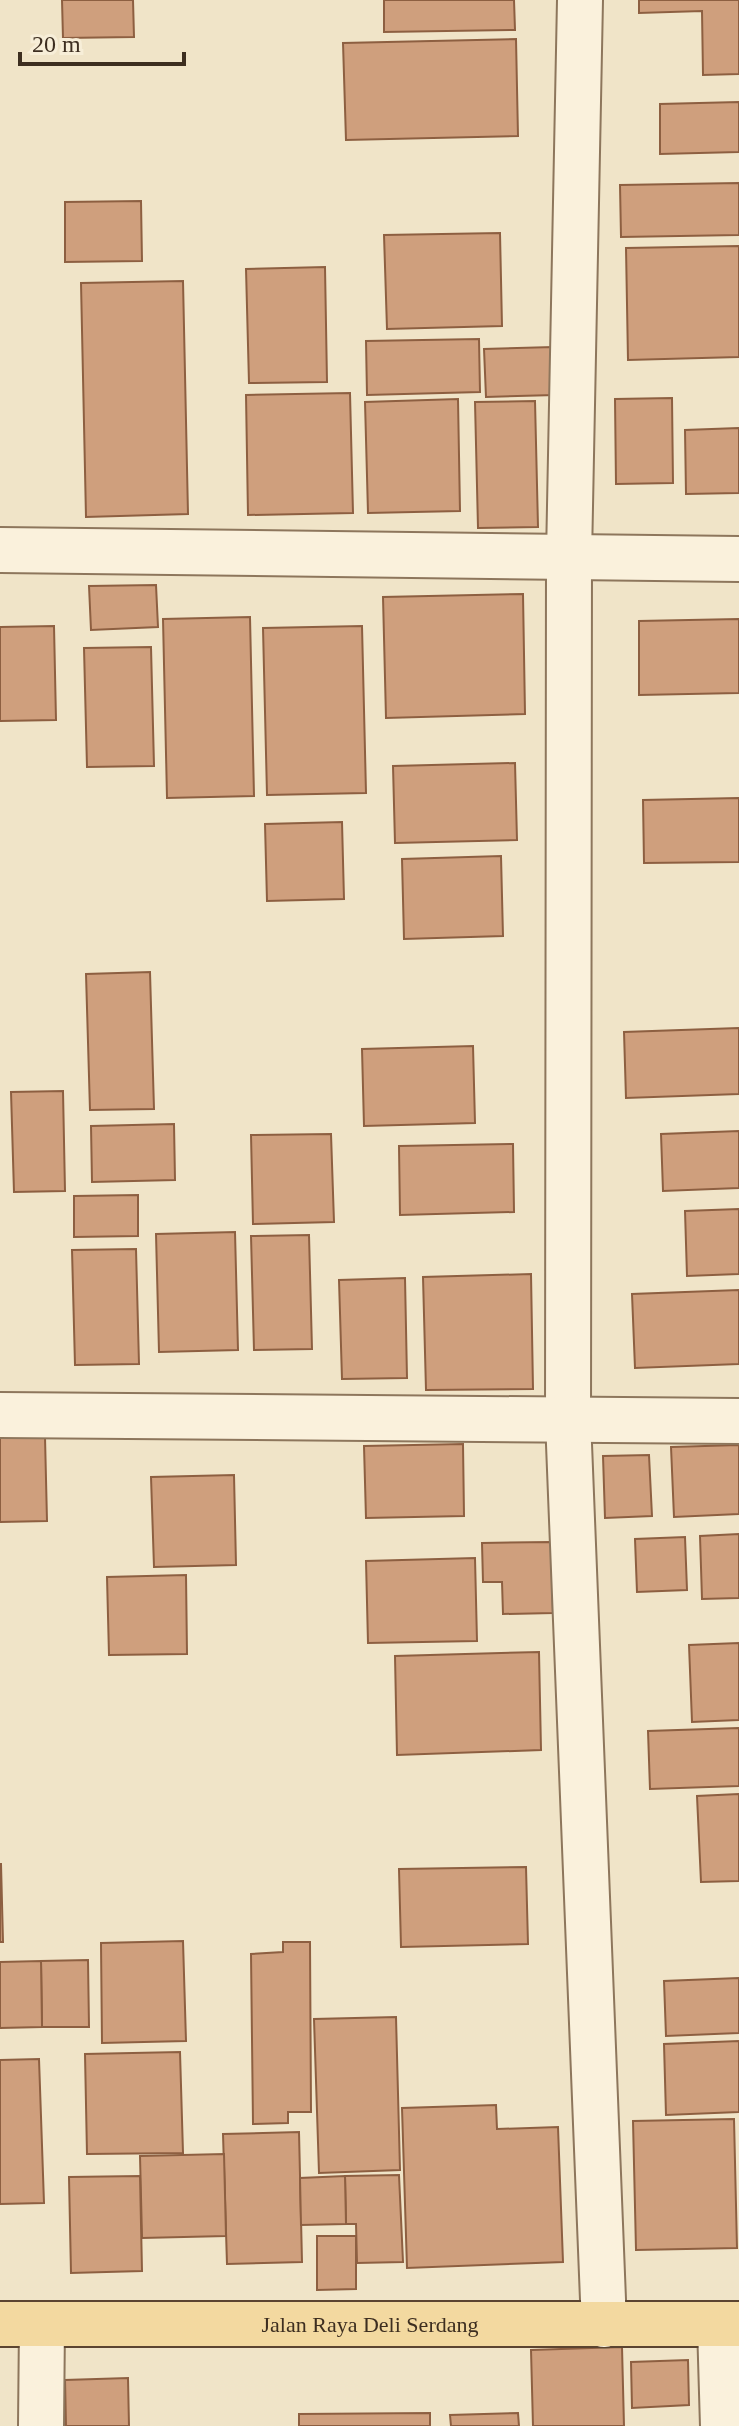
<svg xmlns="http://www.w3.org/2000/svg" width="739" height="2426" font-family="Georgia,serif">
<rect width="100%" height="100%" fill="#f0e4c8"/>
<g fill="#cf9f7d" stroke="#8d5f41" stroke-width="2">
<path d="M 62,0 L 133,0 L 134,37 L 63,38 Z"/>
<path d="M 384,0 L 514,0 L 515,30 L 384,32 Z"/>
<path d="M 639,0 L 739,0 L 739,74 L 703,75 L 702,11 L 639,13 Z"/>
<path d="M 516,39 L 518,136 L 346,140 L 343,43 Z"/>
<path d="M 739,102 L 739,152 L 660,154 L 660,104 Z"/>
<path d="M 739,183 L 739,235 L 621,237 L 620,185 Z"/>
<path d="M 141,201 L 142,261 L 65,262 L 65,202 Z"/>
<path d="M 500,233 L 502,326 L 387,329 L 384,235 Z"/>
<path d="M 739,246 L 739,357 L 628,360 L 626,248 Z"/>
<path d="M 325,267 L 327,382 L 249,383 L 246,269 Z"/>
<path d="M 183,281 L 188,514 L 86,517 L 81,283 Z"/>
<path d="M 479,339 L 480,392 L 367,395 L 366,341 Z"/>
<path d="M 553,347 L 555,395 L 486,397 L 484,349 Z"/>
<path d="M 350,393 L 353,513 L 248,515 L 246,395 Z"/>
<path d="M 672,398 L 673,483 L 616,484 L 615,399 Z"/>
<path d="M 458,399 L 460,511 L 368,513 L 365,402 Z"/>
<path d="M 535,401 L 538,527 L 478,528 L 475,402 Z"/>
<path d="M 739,428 L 739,493 L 686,494 L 685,430 Z"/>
<path d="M 156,585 L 158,627 L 91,630 L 89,586 Z"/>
<path d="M 523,594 L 525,714 L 386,718 L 383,597 Z"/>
<path d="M 250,617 L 254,796 L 167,798 L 163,619 Z"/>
<path d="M 739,619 L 739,693 L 639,695 L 639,621 Z"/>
<path d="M 54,626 L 56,720 L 0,721 L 0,627 Z"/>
<path d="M 362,626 L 366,793 L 267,795 L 263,628 Z"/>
<path d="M 151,647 L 154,766 L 87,767 L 84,648 Z"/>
<path d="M 515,763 L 517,840 L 395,843 L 393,766 Z"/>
<path d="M 739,798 L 739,862 L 644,863 L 643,800 Z"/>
<path d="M 342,822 L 344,899 L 267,901 L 265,824 Z"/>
<path d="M 501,856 L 503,936 L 404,939 L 402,859 Z"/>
<path d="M 150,972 L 154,1109 L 90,1110 L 86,974 Z"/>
<path d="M 739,1028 L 739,1094 L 626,1098 L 624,1032 Z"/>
<path d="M 473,1046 L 475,1123 L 364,1126 L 362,1049 Z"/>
<path d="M 63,1091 L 65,1191 L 14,1192 L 11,1092 Z"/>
<path d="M 174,1124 L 175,1180 L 92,1182 L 91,1126 Z"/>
<path d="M 739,1131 L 739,1188 L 663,1191 L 661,1134 Z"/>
<path d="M 331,1134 L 334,1222 L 253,1224 L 251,1135 Z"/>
<path d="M 513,1144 L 514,1212 L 400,1215 L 399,1146 Z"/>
<path d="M 138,1195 L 138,1236 L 74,1237 L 74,1196 Z"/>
<path d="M 739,1209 L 739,1274 L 687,1276 L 685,1211 Z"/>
<path d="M 235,1232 L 238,1350 L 159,1352 L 156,1234 Z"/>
<path d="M 309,1235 L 312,1349 L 254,1350 L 251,1236 Z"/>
<path d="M 136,1249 L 139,1364 L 75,1365 L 72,1250 Z"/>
<path d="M 531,1274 L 533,1389 L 426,1390 L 423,1277 Z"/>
<path d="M 405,1278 L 407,1378 L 342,1379 L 339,1280 Z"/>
<path d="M 739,1290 L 739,1364 L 635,1368 L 632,1294 Z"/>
<path d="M 0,1437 L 45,1437 L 47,1521 L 0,1522 Z"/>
<path d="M 463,1444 L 464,1516 L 366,1518 L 364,1446 Z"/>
<path d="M 739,1445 L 739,1514 L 674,1517 L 671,1447 Z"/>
<path d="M 649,1455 L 652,1516 L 605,1518 L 603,1456 Z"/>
<path d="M 234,1475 L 236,1565 L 154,1567 L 151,1477 Z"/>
<path d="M 739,1534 L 739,1598 L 702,1599 L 700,1536 Z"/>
<path d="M 685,1537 L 687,1590 L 637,1592 L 635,1539 Z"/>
<path d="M 551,1542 L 553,1613 L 503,1614 L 502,1582 L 483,1582 L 482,1543 Z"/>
<path d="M 475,1558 L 477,1641 L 368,1643 L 366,1561 Z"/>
<path d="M 186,1575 L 187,1654 L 109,1655 L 107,1577 Z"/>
<path d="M 739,1643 L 739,1720 L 692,1722 L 689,1645 Z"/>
<path d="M 539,1652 L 541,1750 L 397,1755 L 395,1656 Z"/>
<path d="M 739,1728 L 739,1786 L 650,1789 L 648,1731 Z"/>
<path d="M 739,1794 L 739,1881 L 701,1882 L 697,1796 Z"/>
<path d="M 0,1864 L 1,1864 L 3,1942 L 0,1942 Z"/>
<path d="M 526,1867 L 528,1944 L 401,1947 L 399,1869 Z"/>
<path d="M 183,1941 L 186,2041 L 102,2043 L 101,1943 Z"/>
<path d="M 283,1942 L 310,1942 L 311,2112 L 288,2112 L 288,2123 L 253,2124 L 251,1954 L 283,1952 Z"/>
<path d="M 88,1960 L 89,2027 L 42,2027 L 41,1961 Z"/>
<path d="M 41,1961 L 42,2027 L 0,2028 L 0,1962 Z"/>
<path d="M 739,1978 L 739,2033 L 666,2036 L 664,1981 Z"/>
<path d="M 396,2017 L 400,2170 L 319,2173 L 314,2019 Z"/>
<path d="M 739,2041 L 739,2112 L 666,2115 L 664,2044 Z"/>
<path d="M 180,2052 L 183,2153 L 87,2154 L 85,2054 Z"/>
<path d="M 39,2059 L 44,2203 L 0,2204 L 0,2060 Z"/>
<path d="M 496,2105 L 497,2129 L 558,2127 L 563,2262 L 407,2268 L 402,2108 Z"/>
<path d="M 734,2119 L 737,2248 L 636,2250 L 633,2121 Z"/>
<path d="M 299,2132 L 302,2262 L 227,2264 L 223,2134 Z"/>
<path d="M 224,2154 L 226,2236 L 142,2238 L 140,2156 Z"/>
<path d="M 399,2175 L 403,2262 L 357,2263 L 356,2224 L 346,2224 L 345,2176 Z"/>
<path d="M 140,2176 L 142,2271 L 71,2273 L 69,2177 Z"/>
<path d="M 345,2176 L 346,2224 L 301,2225 L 300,2178 Z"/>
<path d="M 317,2236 L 356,2236 L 356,2289 L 317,2290 Z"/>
<path d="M 622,2347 L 624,2426 L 533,2426 L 531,2350 Z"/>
<path d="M 688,2360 L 689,2405 L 632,2408 L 631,2362 Z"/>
<path d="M 128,2378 L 129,2426 L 66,2426 L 65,2380 Z"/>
<path d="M 430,2413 L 430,2426 L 299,2426 L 299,2414 Z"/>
<path d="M 518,2413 L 519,2426 L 451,2426 L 450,2415 Z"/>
</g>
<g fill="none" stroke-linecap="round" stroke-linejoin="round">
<g stroke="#8d765c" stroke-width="48">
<g id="minor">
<path d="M 580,0 L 569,557 L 568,1419 L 604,2325"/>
<path d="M 0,550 L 739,559"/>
<path d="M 0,1415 L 739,1421"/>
<path d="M 720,2325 L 723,2426"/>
<path d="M 41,2426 L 42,2324"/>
</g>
</g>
<g stroke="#5b4430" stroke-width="48">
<g id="major">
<path id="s1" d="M 0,2324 L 739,2324"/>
</g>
</g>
<use href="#minor" stroke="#faf1dc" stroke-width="44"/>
<use href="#major" stroke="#f3d9a0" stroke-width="44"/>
</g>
<g text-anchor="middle" stroke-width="6" stroke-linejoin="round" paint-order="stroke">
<g font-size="22" fill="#3d2e20" stroke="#f7eed8">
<text dy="8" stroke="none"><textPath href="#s1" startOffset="370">Jalan Raya Deli Serdang</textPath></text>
</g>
</g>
<path d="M20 52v12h164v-12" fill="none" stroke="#3d2e20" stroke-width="4"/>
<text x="32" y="52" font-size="24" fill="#3d2e20" stroke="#f7eed8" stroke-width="6" paint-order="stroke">20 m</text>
</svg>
